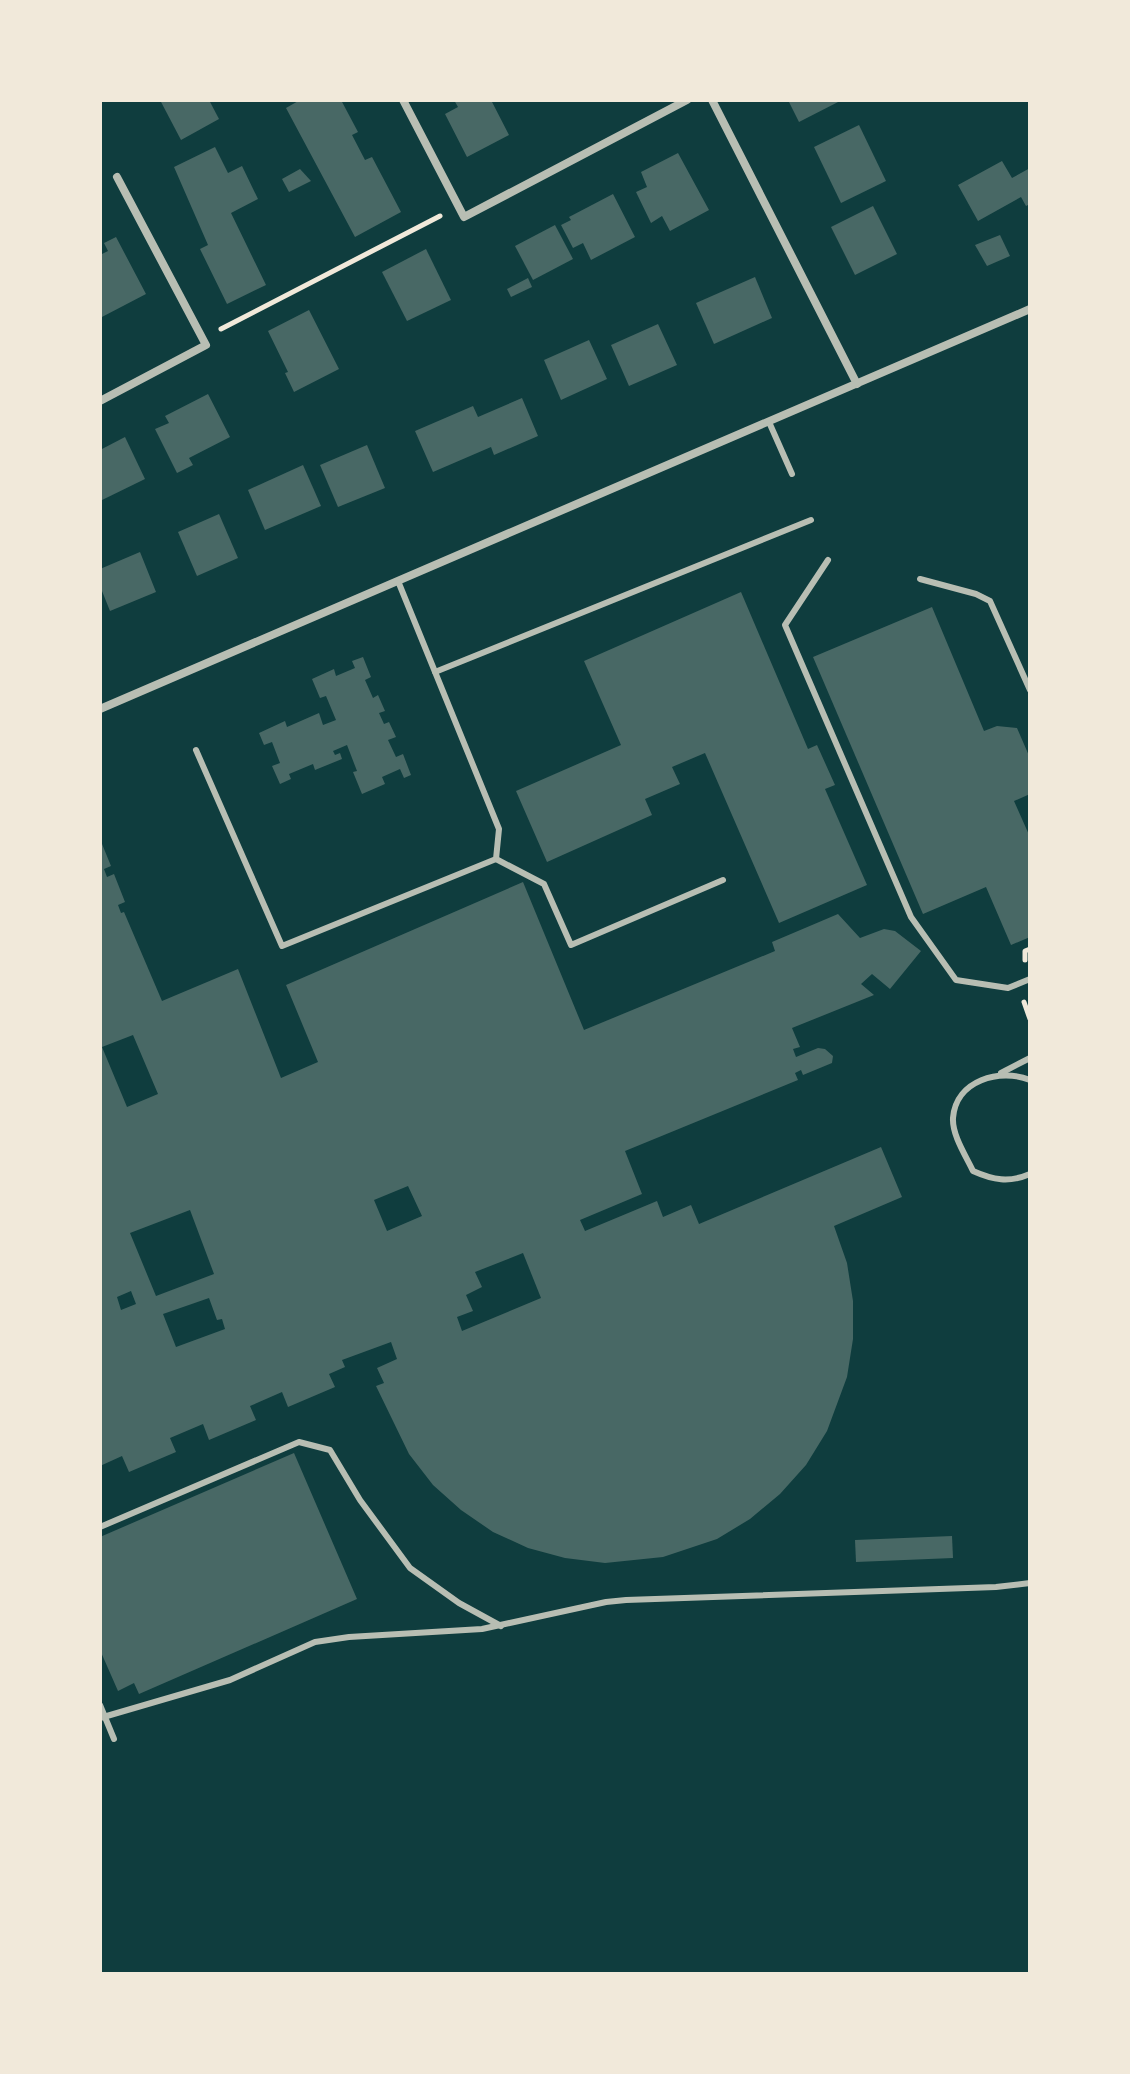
<svg xmlns="http://www.w3.org/2000/svg" width="1130" height="2074" font-family="Helvetica,sans-serif">
<rect width="100%" height="100%" fill="#0f3d3e"/>
<g fill="#486865" fill-rule="evenodd">
<path d="M 160,100 L 209,100 L 219,119 L 181,140 Z"/>
<path d="M 300,100 L 341,100 L 358,132 L 352,135 L 365,160 L 372,157 L 401,212 L 355,237 L 286,108 Z"/>
<path d="M 454,100 L 491,100 L 509,135 L 467,157 L 445,114 L 458,107 Z"/>
<path d="M 788,100 L 842,100 L 799,122 Z"/>
<path d="M 859,125 L 886,181 L 841,203 L 814,147 Z"/>
<path d="M 215,147 L 228,173 L 242,166 L 258,199 L 231,213 L 266,285 L 227,304 L 200,249 L 208,245 L 174,167 Z"/>
<path d="M 678,153 L 709,210 L 670,231 L 662,216 L 651,223 L 636,192 L 647,187 L 641,172 Z"/>
<path d="M 1002,161 L 1012,178 L 1030,168 L 1030,204 L 1026,206 L 1021,197 L 978,221 L 958,185 Z"/>
<path d="M 300,169 L 311,181 L 289,192 L 282,179 Z"/>
<path d="M 613,194 L 635,237 L 591,260 L 583,243 L 573,248 L 561,225 L 571,220 L 569,217 Z"/>
<path d="M 873,206 L 897,254 L 855,275 L 831,227 Z"/>
<path d="M 555,225 L 573,259 L 533,280 L 515,246 Z"/>
<path d="M 1000,235 L 1010,256 L 987,266 L 975,245 Z"/>
<path d="M 116,237 L 146,294 L 100,318 L 100,255 L 108,251 L 104,243 Z"/>
<path d="M 426,249 L 451,300 L 407,321 L 382,272 Z"/>
<path d="M 755,277 L 772,318 L 714,344 L 696,303 Z"/>
<path d="M 528,278 L 532,287 L 511,297 L 507,289 Z"/>
<path d="M 309,310 L 339,369 L 294,392 L 285,373 L 288,372 L 268,331 Z"/>
<path d="M 658,324 L 677,365 L 629,386 L 611,345 Z"/>
<path d="M 589,340 L 607,379 L 561,400 L 544,360 Z"/>
<path d="M 208,394 L 230,437 L 189,458 L 193,465 L 177,473 L 155,429 L 169,423 L 165,416 Z"/>
<path d="M 522,398 L 538,436 L 494,455 L 491,447 L 433,472 L 415,431 L 473,406 L 478,417 Z"/>
<path d="M 125,437 L 145,479 L 100,501 L 100,450 Z"/>
<path d="M 367,445 L 385,488 L 338,507 L 320,465 Z"/>
<path d="M 303,465 L 321,506 L 265,530 L 248,490 Z"/>
<path d="M 219,514 L 238,558 L 197,576 L 178,532 Z"/>
<path d="M 140,552 L 156,592 L 110,611 L 100,586 L 100,569 Z"/>
<path d="M 741,592 L 808,749 L 817,745 L 835,785 L 825,789 L 867,885 L 779,923 L 705,753 L 672,767 L 680,784 L 645,799 L 652,815 L 547,862 L 516,791 L 621,745 L 584,661 Z"/>
<path d="M 932,607 L 984,731 L 997,726 L 1017,728 L 1030,758 L 1030,794 L 1014,801 L 1030,837 L 1030,937 L 1011,945 L 986,887 L 923,914 L 813,657 Z"/>
<path d="M 363,657 L 371,677 L 365,680 L 373,698 L 378,695 L 385,711 L 379,713 L 384,724 L 389,722 L 396,737 L 388,740 L 396,757 L 403,754 L 411,775 L 404,778 L 400,769 L 382,777 L 385,784 L 362,794 L 353,772 L 357,771 L 347,745 L 333,751 L 335,755 L 340,753 L 342,759 L 315,770 L 313,764 L 289,774 L 291,779 L 280,784 L 272,766 L 280,763 L 272,742 L 264,745 L 259,733 L 285,721 L 287,727 L 319,713 L 323,725 L 336,720 L 326,696 L 320,698 L 312,679 L 334,669 L 336,676 L 355,668 L 352,661 Z"/>
<path d="M 100,839 L 111,866 L 104,869 L 107,877 L 114,874 L 125,902 L 118,905 L 121,913 L 124,912 L 162,1001 L 238,969 L 281,1078 L 318,1062 L 286,985 L 523,882 L 584,1030 L 775,951 L 772,942 L 838,914 L 860,938 L 884,929 L 895,931 L 921,951 L 890,989 L 872,974 L 861,984 L 874,995 L 792,1028 L 800,1047 L 793,1049 L 796,1057 L 818,1048 L 825,1049 L 833,1056 L 832,1063 L 803,1075 L 801,1070 L 795,1073 L 798,1080 L 625,1151 L 642,1194 L 580,1220 L 585,1231 L 657,1201 L 663,1217 L 691,1205 L 699,1224 L 881,1147 L 902,1197 L 834,1226 L 847,1263 L 853,1301 L 853,1339 L 847,1377 L 827,1431 L 806,1465 L 780,1494 L 750,1519 L 717,1539 L 663,1557 L 605,1563 L 565,1558 L 528,1548 L 493,1532 L 461,1510 L 433,1485 L 409,1454 L 376,1386 L 384,1383 L 377,1368 L 397,1359 L 391,1342 L 342,1360 L 345,1367 L 329,1374 L 335,1387 L 288,1407 L 282,1392 L 250,1406 L 256,1420 L 209,1440 L 203,1424 L 170,1438 L 176,1452 L 129,1472 L 122,1456 L 100,1466 ZM 133,1035 L 158,1094 L 127,1107 L 102,1047 ZM 408,1186 L 422,1216 L 387,1231 L 374,1200 ZM 190,1210 L 214,1274 L 156,1296 L 130,1233 ZM 523,1253 L 541,1298 L 462,1331 L 457,1317 L 473,1311 L 466,1295 L 482,1287 L 475,1272 ZM 131,1291 L 136,1304 L 121,1310 L 117,1297 ZM 209,1298 L 217,1320 L 222,1319 L 225,1329 L 176,1347 L 163,1314 Z"/>
<path d="M 294,1453 L 357,1599 L 139,1694 L 134,1683 L 118,1691 L 100,1650 L 100,1537 Z"/>
<path d="M 952,1536 L 953,1558 L 856,1562 L 855,1540 Z"/>
</g>
<g fill="none" stroke-linecap="round" stroke-linejoin="round">
<g stroke="#f1e9da" stroke-width="5">
<path d="M 221,329 L 440,216"/>
<path d="M 1025,960 L 1025,951 L 1030,949"/>
<path d="M 1024,1002 L 1030,1019"/>
</g>
<g stroke="#b8beb3" stroke-width="6">
<path d="M 769,422 L 792,474"/>
<path d="M 828,560 L 785,625 L 911,917 L 956,980 L 1008,988 L 1030,979"/>
<path d="M 920,579 L 976,594 L 990,601 L 1030,690"/>
<path d="M 435,672 L 811,520"/>
<path d="M 196,750 L 282,946 L 496,859 L 499,829 L 398,581"/>
<path d="M 496,859 L 544,884 L 571,945 L 723,880"/>
<path d="M 1001,1073 L 1030,1058"/>
<path d="M 1030,1080 C 1000,1068 956,1080 953,1118 C 952,1135 966,1156 973,1171 C 993,1180 1009,1183 1030,1174"/>
<path d="M 100,1527 L 299,1442 L 330,1450 L 360,1500 L 410,1568 L 459,1603 L 501,1626"/>
<path d="M 100,1705 L 114,1739"/>
<path d="M 100,1718 L 230,1680 L 315,1642 L 349,1637 L 482,1629 L 606,1602 L 626,1600 L 996,1587 L 1030,1583"/>
</g>
<g stroke="#b8beb3" stroke-width="8">
<path d="M 403,100 L 464,217 L 687,100"/>
<path d="M 712,100 L 857,384"/>
<path d="M 100,401 L 206,345 L 117,177"/>
<path d="M 100,709 L 1030,309"/>
</g>
</g>
<rect width="1130" height="2074" fill="none" stroke="#f1e9da" stroke-width="204"/>
</svg>
